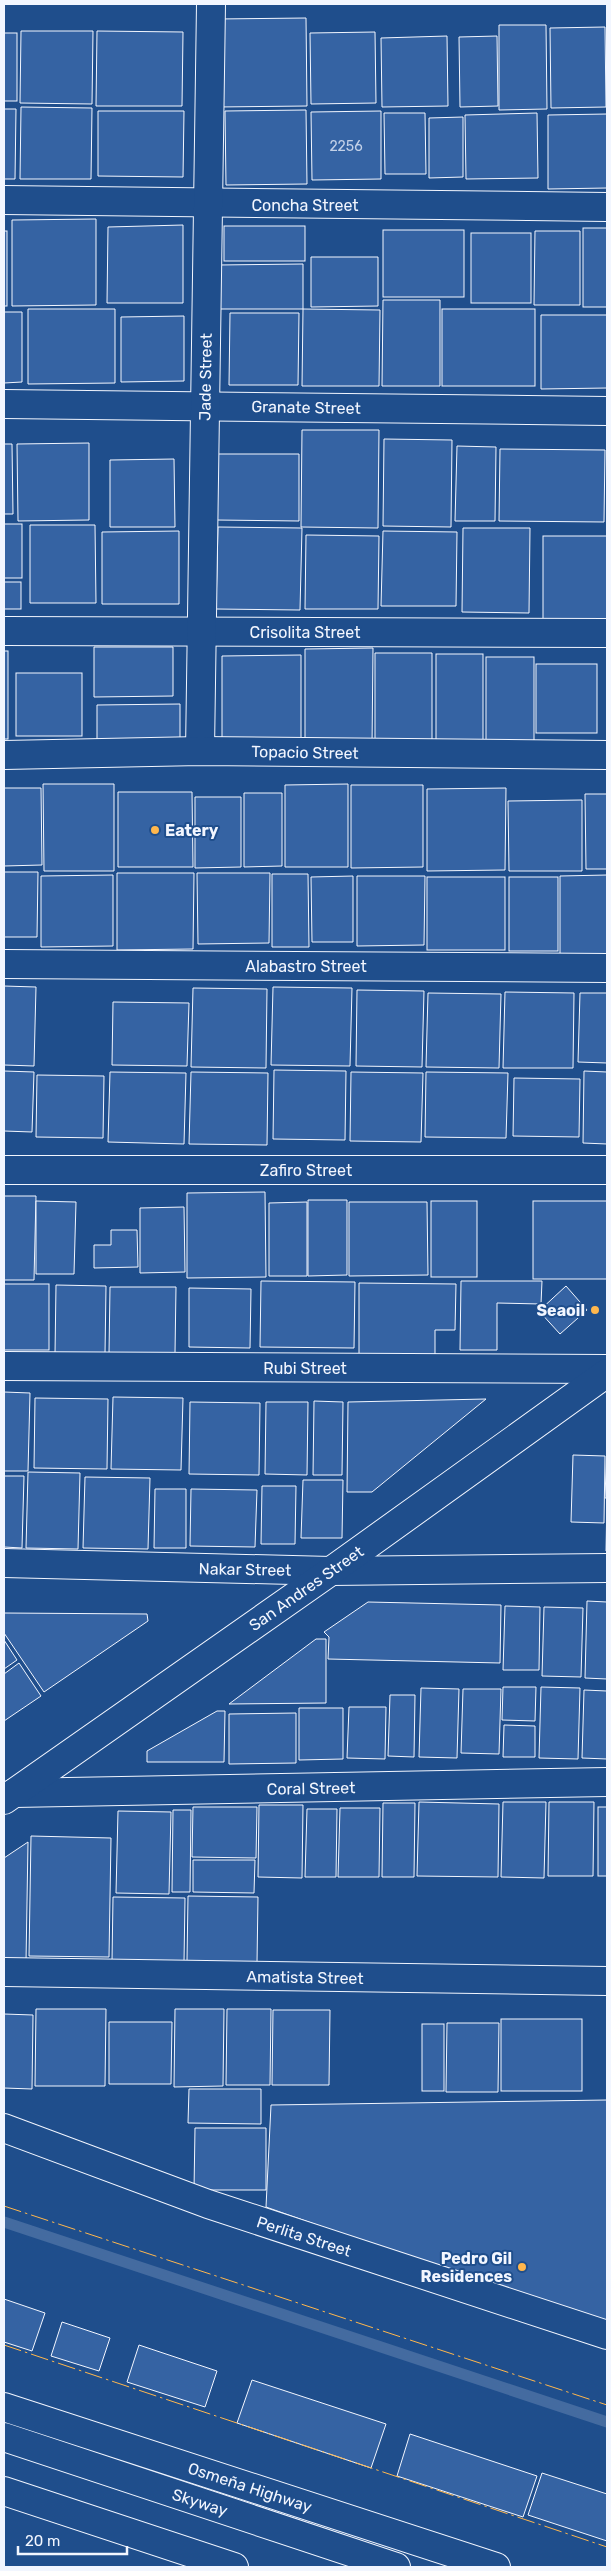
<svg xmlns="http://www.w3.org/2000/svg" width="611" height="2571" font-family="Rubik,sans-serif">
<rect width="100%" height="100%" fill="#1f4e8c"/>
<g fill="none" stroke-linecap="round" stroke-linejoin="round">
<path stroke="#446ba0" stroke-width="11" d="M 4,2222 L 607,2422"/>
</g>
<g fill="#3563a3" stroke="#f2f6ff">
<path d="M 306,18 L 307,106 L 218,107 L 217,19 Z"/>
<path d="M 499,25 L 546,25 L 547,109 L 499,110 Z"/>
<path d="M 605,27 L 606,107 L 551,108 L 550,28 Z"/>
<path d="M 21,31 L 93,31 L 92,104 L 20,103 Z"/>
<path d="M 97,31 L 183,32 L 182,106 L 96,106 Z"/>
<path d="M 375,32 L 376,103 L 311,104 L 310,33 Z"/>
<rect x="4" y="33" width="13" height="68"/>
<path d="M 447,36 L 448,106 L 382,107 L 381,38 Z"/>
<path d="M 497,36 L 498,106 L 460,107 L 459,37 Z"/>
<path d="M 21,107 L 92,108 L 91,179 L 20,179 Z"/>
<path d="M 4,109 L 16,109 L 15,179 L 4,179 Z"/>
<path d="M 306,110 L 307,184 L 226,185 L 225,111 Z"/>
<path d="M 98,111 L 184,111 L 183,177 L 98,176 Z"/>
<path d="M 381,111 L 381,179 L 312,180 L 311,112 Z"/>
<path d="M 384,113 L 425,113 L 426,174 L 385,174 Z"/>
<path d="M 537,113 L 538,178 L 466,179 L 465,115 Z"/>
<path d="M 607,114 L 607,188 L 548,189 L 548,115 Z"/>
<path d="M 463,117 L 463,177 L 429,178 L 429,118 Z"/>
<path d="M 96,219 L 96,305 L 12,306 L 12,220 Z"/>
<path d="M 183,225 L 183,303 L 107,303 L 108,227 Z"/>
<rect x="224" y="226" width="81" height="35"/>
<rect x="583" y="228" width="24" height="79"/>
<rect x="383" y="230" width="81" height="67"/>
<rect x="4" y="231" width="3" height="75"/>
<path d="M 535,231 L 580,231 L 580,305 L 534,305 Z"/>
<rect x="471" y="233" width="60" height="70"/>
<path d="M 311,257 L 378,257 L 378,306 L 311,307 Z"/>
<path d="M 303,264 L 303,309 L 219,309 L 218,265 Z"/>
<path d="M 383,300 L 440,300 L 440,386 L 382,386 Z"/>
<path d="M 28,309 L 115,309 L 115,383 L 28,384 Z"/>
<path d="M 303,309 L 380,310 L 379,386 L 302,386 Z"/>
<rect x="442" y="309" width="93" height="77"/>
<path d="M 4,312 L 22,312 L 22,382 L 4,383 Z"/>
<path d="M 230,313 L 299,313 L 298,385 L 229,385 Z"/>
<path d="M 541,315 L 607,315 L 607,388 L 541,389 Z"/>
<path d="M 184,316 L 184,381 L 121,382 L 121,317 Z"/>
<path d="M 302,430 L 379,430 L 378,528 L 301,527 Z"/>
<path d="M 384,439 L 452,440 L 451,527 L 383,526 Z"/>
<path d="M 89,443 L 89,520 L 18,521 L 17,444 Z"/>
<path d="M 4,444 L 12,444 L 13,514 L 4,514 Z"/>
<path d="M 457,446 L 496,447 L 495,521 L 455,521 Z"/>
<path d="M 500,449 L 605,450 L 604,522 L 499,521 Z"/>
<path d="M 217,454 L 299,454 L 299,521 L 216,520 Z"/>
<path d="M 174,459 L 175,527 L 110,527 L 110,460 Z"/>
<rect x="4" y="524" width="18" height="54"/>
<path d="M 30,525 L 95,525 L 96,603 L 30,603 Z"/>
<path d="M 218,527 L 302,528 L 300,610 L 216,609 Z"/>
<path d="M 463,528 L 530,528 L 529,613 L 462,612 Z"/>
<path d="M 179,531 L 179,604 L 102,604 L 102,532 Z"/>
<path d="M 383,531 L 457,532 L 456,606 L 381,606 Z"/>
<path d="M 306,535 L 379,536 L 378,609 L 305,609 Z"/>
<rect x="543" y="536" width="64" height="84"/>
<rect x="4" y="582" width="17" height="27"/>
<path d="M 94,647 L 173,647 L 173,696 L 94,697 Z"/>
<path d="M 373,648 L 372,746 L 305,747 L 305,649 Z"/>
<rect x="4" y="651" width="4" height="88"/>
<path d="M 375,653 L 432,653 L 432,744 L 375,745 Z"/>
<rect x="436" y="654" width="47" height="93"/>
<path d="M 301,655 L 301,743 L 222,744 L 222,656 Z"/>
<rect x="486" y="657" width="48" height="89"/>
<rect x="536" y="664" width="61" height="69"/>
<rect x="16" y="673" width="66" height="63"/>
<path d="M 180,704 L 180,747 L 97,748 L 97,705 Z"/>
<path d="M 43,784 L 114,784 L 114,871 L 44,871 Z"/>
<path d="M 348,784 L 348,867 L 285,867 L 285,785 Z"/>
<path d="M 351,785 L 423,785 L 423,867 L 351,868 Z"/>
<path d="M 4,788 L 41,788 L 42,865 L 4,866 Z"/>
<path d="M 506,788 L 505,870 L 427,871 L 427,789 Z"/>
<path d="M 118,792 L 192,792 L 193,867 L 118,867 Z"/>
<path d="M 244,793 L 282,793 L 282,866 L 244,867 Z"/>
<path d="M 585,794 L 607,794 L 607,869 L 586,869 Z"/>
<path d="M 195,797 L 241,797 L 241,867 L 195,868 Z"/>
<path d="M 582,800 L 582,871 L 509,871 L 508,801 Z"/>
<path d="M 4,872 L 38,872 L 37,937 L 4,937 Z"/>
<path d="M 117,873 L 194,873 L 193,949 L 117,950 Z"/>
<path d="M 197,873 L 270,873 L 269,943 L 198,944 Z"/>
<path d="M 272,874 L 308,874 L 309,947 L 272,947 Z"/>
<path d="M 113,875 L 113,946 L 41,947 L 41,876 Z"/>
<path d="M 607,875 L 607,955 L 560,956 L 560,876 Z"/>
<path d="M 353,876 L 353,942 L 312,942 L 311,877 Z"/>
<path d="M 357,876 L 425,876 L 424,945 L 357,946 Z"/>
<rect x="427" y="877" width="78" height="73"/>
<rect x="509" y="877" width="49" height="74"/>
<path d="M 4,986 L 36,987 L 34,1066 L 4,1065 Z"/>
<path d="M 273,987 L 352,988 L 350,1066 L 271,1065 Z"/>
<path d="M 193,988 L 267,989 L 266,1068 L 191,1067 Z"/>
<path d="M 357,990 L 424,991 L 422,1067 L 356,1066 Z"/>
<path d="M 505,992 L 574,993 L 573,1068 L 503,1068 Z"/>
<path d="M 428,993 L 501,994 L 499,1068 L 426,1067 Z"/>
<path d="M 580,993 L 607,993 L 607,1063 L 578,1062 Z"/>
<path d="M 113,1002 L 189,1003 L 187,1066 L 112,1065 Z"/>
<path d="M 274,1070 L 346,1071 L 345,1140 L 273,1139 Z"/>
<path d="M 4,1071 L 34,1072 L 32,1132 L 4,1131 Z"/>
<path d="M 584,1071 L 607,1072 L 607,1144 L 583,1143 Z"/>
<path d="M 110,1072 L 186,1073 L 184,1144 L 108,1142 Z"/>
<path d="M 191,1072 L 268,1073 L 267,1145 L 189,1144 Z"/>
<path d="M 351,1072 L 423,1073 L 421,1142 L 350,1141 Z"/>
<path d="M 426,1072 L 508,1073 L 506,1138 L 425,1137 Z"/>
<path d="M 37,1075 L 104,1076 L 103,1138 L 36,1137 Z"/>
<path d="M 514,1078 L 580,1079 L 579,1137 L 513,1136 Z"/>
<path d="M 265,1192 L 266,1277 L 187,1278 L 187,1193 Z"/>
<path d="M 4,1196 L 36,1196 L 34,1280 L 4,1280 Z"/>
<path d="M 308,1200 L 347,1200 L 347,1275 L 308,1276 Z"/>
<path d="M 36,1201 L 76,1202 L 74,1274 L 36,1274 Z"/>
<rect x="431" y="1201" width="46" height="76"/>
<rect x="533" y="1201" width="74" height="78"/>
<path d="M 307,1202 L 307,1276 L 269,1276 L 269,1203 Z"/>
<path d="M 349,1202 L 427,1202 L 428,1275 L 349,1276 Z"/>
<path d="M 184,1207 L 185,1272 L 140,1273 L 140,1208 Z"/>
<path d="M 111,1230 L 137,1230 L 138,1267 L 94,1268 L 94,1245 L 111,1245 Z"/>
<path d="M 261,1281 L 355,1282 L 354,1348 L 260,1347 Z"/>
<path d="M 461,1281 L 542,1281 L 541,1304 L 497,1303 L 497,1350 L 460,1350 Z"/>
<path d="M 359,1283 L 456,1284 L 455,1330 L 435,1330 L 435,1355 L 359,1355 Z"/>
<rect x="4" y="1284" width="45" height="66"/>
<path d="M 56,1285 L 106,1286 L 105,1354 L 55,1354 Z"/>
<path d="M 566,1286 L 587,1310 L 560,1334 L 539,1311 Z"/>
<path d="M 110,1287 L 176,1287 L 175,1353 L 109,1353 Z"/>
<path d="M 189,1288 L 251,1289 L 250,1348 L 189,1347 Z"/>
<path d="M 4,1392 L 30,1393 L 28,1471 L 4,1471 Z"/>
<path d="M 113,1397 L 183,1398 L 181,1470 L 111,1469 Z"/>
<path d="M 35,1398 L 108,1399 L 107,1469 L 34,1468 Z"/>
<path d="M 486,1399 L 372,1492 L 347,1492 L 348,1402 Z"/>
<path d="M 314,1401 L 343,1402 L 342,1475 L 313,1475 Z"/>
<path d="M 190,1402 L 260,1403 L 259,1475 L 189,1474 Z"/>
<path d="M 266,1402 L 308,1402 L 307,1475 L 265,1474 Z"/>
<path d="M 607,1440 L 607,1498 L 605,1498 Z"/>
<path d="M 573,1455 L 605,1456 L 604,1523 L 571,1522 Z"/>
<path d="M 28,1472 L 80,1473 L 78,1549 L 26,1548 Z"/>
<path d="M 4,1476 L 24,1476 L 22,1548 L 4,1547 Z"/>
<path d="M 85,1477 L 150,1478 L 148,1549 L 83,1548 Z"/>
<path d="M 303,1480 L 343,1480 L 342,1538 L 301,1538 Z"/>
<path d="M 262,1486 L 296,1486 L 295,1544 L 261,1544 Z"/>
<path d="M 155,1489 L 186,1489 L 186,1548 L 154,1548 Z"/>
<path d="M 191,1489 L 257,1490 L 255,1547 L 190,1546 Z"/>
<path d="M 607,1499 L 607,1551 L 606,1551 Z"/>
<path d="M 587,1601 L 607,1602 L 607,1679 L 585,1678 Z"/>
<path d="M 368,1602 L 501,1605 L 500,1663 L 328,1659 L 329,1637 L 324,1632 Z"/>
<path d="M 505,1606 L 540,1607 L 539,1670 L 503,1670 Z"/>
<path d="M 544,1607 L 583,1608 L 581,1677 L 542,1676 Z"/>
<path d="M 4,1613 L 147,1614 L 148,1621 L 44,1692 L 4,1633 Z"/>
<path d="M 316,1639 L 326,1639 L 326,1703 L 229,1704 Z"/>
<path d="M 4,1640 L 17,1660 L 4,1669 Z"/>
<path d="M 19,1663 L 41,1696 L 4,1721 L 4,1674 Z"/>
<path d="M 503,1687 L 536,1687 L 535,1721 L 502,1720 Z"/>
<path d="M 541,1687 L 580,1688 L 578,1759 L 539,1758 Z"/>
<path d="M 421,1688 L 459,1689 L 457,1758 L 419,1757 Z"/>
<path d="M 463,1689 L 501,1689 L 499,1754 L 461,1753 Z"/>
<path d="M 584,1690 L 607,1691 L 607,1759 L 582,1758 Z"/>
<path d="M 390,1695 L 415,1695 L 414,1757 L 388,1756 Z"/>
<path d="M 349,1707 L 386,1707 L 385,1759 L 347,1758 Z"/>
<path d="M 299,1708 L 343,1708 L 343,1759 L 299,1760 Z"/>
<path d="M 217,1711 L 225,1711 L 224,1762 L 147,1762 L 147,1751 Z"/>
<path d="M 296,1713 L 296,1763 L 229,1764 L 229,1714 Z"/>
<path d="M 504,1725 L 535,1726 L 535,1757 L 503,1757 Z"/>
<path d="M 419,1802 L 499,1804 L 498,1877 L 417,1876 Z"/>
<path d="M 503,1802 L 546,1802 L 544,1878 L 501,1877 Z"/>
<path d="M 549,1802 L 594,1802 L 593,1876 L 548,1876 Z"/>
<path d="M 383,1803 L 415,1803 L 414,1877 L 382,1877 Z"/>
<path d="M 259,1805 L 303,1805 L 302,1878 L 258,1877 Z"/>
<path d="M 193,1807 L 257,1807 L 256,1858 L 192,1857 Z"/>
<rect x="598" y="1807" width="9" height="69"/>
<path d="M 340,1808 L 380,1808 L 379,1877 L 338,1877 Z"/>
<path d="M 307,1809 L 337,1809 L 336,1877 L 305,1877 Z"/>
<path d="M 173,1810 L 191,1810 L 190,1892 L 172,1892 Z"/>
<path d="M 118,1811 L 171,1812 L 169,1894 L 116,1893 Z"/>
<path d="M 31,1836 L 111,1838 L 109,1957 L 29,1956 Z"/>
<path d="M 28,1842 L 26,1962 L 4,1962 L 4,1858 Z"/>
<path d="M 193,1860 L 255,1860 L 254,1893 L 193,1892 Z"/>
<path d="M 188,1896 L 258,1897 L 257,1963 L 187,1961 Z"/>
<path d="M 113,1897 L 185,1898 L 184,1962 L 112,1961 Z"/>
<path d="M 36,2009 L 106,2009 L 105,2086 L 35,2086 Z"/>
<path d="M 175,2009 L 224,2009 L 223,2086 L 174,2087 Z"/>
<path d="M 227,2009 L 271,2009 L 270,2085 L 226,2085 Z"/>
<path d="M 273,2010 L 330,2010 L 329,2085 L 272,2085 Z"/>
<path d="M 4,2014 L 33,2015 L 32,2089 L 4,2088 Z"/>
<rect x="501" y="2019" width="81" height="72"/>
<path d="M 109,2022 L 172,2022 L 171,2084 L 109,2084 Z"/>
<path d="M 447,2023 L 499,2023 L 498,2092 L 446,2092 Z"/>
<rect x="422" y="2024" width="22" height="67"/>
<path d="M 189,2089 L 261,2089 L 261,2124 L 188,2123 Z"/>
<path d="M 607,2100 L 607,2327 L 266,2207 L 271,2105 Z"/>
<path d="M 195,2128 L 266,2128 L 266,2190 L 194,2190 Z"/>
<path d="M 4,2299 L 45,2313 L 32,2351 L 4,2342 Z"/>
<path d="M 62,2322 L 110,2338 L 99,2371 L 51,2356 Z"/>
<path d="M 139,2345 L 217,2371 L 205,2407 L 127,2382 Z"/>
<path d="M 252,2380 L 386,2424 L 371,2468 L 237,2423 Z"/>
<path d="M 410,2434 L 537,2476 L 523,2517 L 397,2476 Z"/>
<path d="M 542,2473 L 607,2494 L 607,2541 L 528,2515 Z"/>
</g>
<g fill="none" stroke-linecap="round" stroke-linejoin="round">
<g stroke="#f2f6ff" stroke-width="30">
<g id="street">
<path d="M 4,200 L 607,207"/>
<path d="M 4,404 L 607,411"/>
<path d="M 4,631 L 607,633"/>
<path d="M 200,751 L 211,4"/>
<path d="M 4,755 L 200,751 L 607,755"/>
<path d="M 4,964 L 607,968"/>
<path d="M 4,1170 L 607,1170"/>
<path d="M 4,1366 L 607,1369"/>
<path d="M 14,1793 L 607,1782"/>
<path d="M 4,1972 L 607,1981"/>
</g>
</g>
<g stroke="#f2f6ff" stroke-width="30">
<g id="secondary">
<path d="M 4,1563 L 331,1571 L 607,1568"/>
<path d="M 4,1800 L 331,1571 L 607,1373"/>
<path d="M 4,2128 L 208,2204 L 607,2335"/>
</g>
</g>
<g stroke="#f2f6ff" stroke-width="30">
<path id="primary" d="M 4,2407 L 496,2567"/>
</g>
<g stroke="#f2f6ff" stroke-width="30">
<g id="highway">
<path d="M 4,2437 L 396,2567"/>
<path d="M 4,2491 L 234,2567"/>
</g>
</g>
<use href="#street" stroke="#1f4e8c" stroke-width="28"/>
<use href="#secondary" stroke="#1f4e8c" stroke-width="28"/>
<use href="#primary" stroke="#1f4e8c" stroke-width="28"/>
<use href="#highway" stroke="#1f4e8c" stroke-width="28"/>
<g stroke="#ffb74d" stroke-width="1" stroke-dasharray="18 4 2.5 4" stroke-linecap="butt">
<path d="M 4,2206 L 607,2405"/>
<path d="M 4,2345 L 607,2547"/>
</g>
</g>
<g fill="#ffb74d" stroke="#1f4e8c" stroke-width="2">
<circle cx="155" cy="830" r="5"/>
<circle cx="595" cy="1310" r="5"/>
<circle cx="522" cy="2267" r="5"/>
</g>
<g text-anchor="middle" stroke-width="4" stroke-linejoin="round" paint-order="stroke">
<g font-size="14" fill="#c3d1e8">
<text x="346" y="151">2256</text>
</g>
<g font-size="16" fill="#f2f6ff" stroke="#1f4e8c">
<text x="305" y="211">Concha Street</text>
<text transform="translate(205 377) rotate(-89)" y="6">Jade Street</text>
<text transform="translate(306 407) rotate(1)" y="6">Granate Street</text>
<text x="305" y="638">Crisolita Street</text>
<text transform="translate(305 752) rotate(1)" y="6">Topacio Street</text>
<text x="306" y="972">Alabastro Street</text>
<text x="306" y="1176">Zafiro Street</text>
<text x="305" y="1374">Rubi Street</text>
<text transform="translate(245 1569) rotate(1)" y="6">Nakar Street</text>
<text transform="translate(306 1588) rotate(-35)" y="6">San Andres Street</text>
<text transform="translate(311 1788) rotate(-1)" y="6">Coral Street</text>
<text transform="translate(305 1977) rotate(1)" y="6">Amatista Street</text>
<text transform="translate(304 2236) rotate(18)" y="6">Perlita Street</text>
<text transform="translate(250 2487) rotate(18)" y="6">Osmeña Highway</text>
<text transform="translate(200 2502) rotate(18)" y="6">Skyway</text>
</g>
<g font-size="16" font-weight="bold" fill="#f2f6ff" stroke="#1f4e8c" text-anchor="end">
<text x="165" y="836" text-anchor="start">Eatery</text>
<text x="585" y="1316">Seaoil</text>
<text x="512" y="2264">Pedro Gil<tspan x="512" dy="18">Residences</tspan></text>
</g>
</g>
<rect width="611" height="2571" fill="none" stroke="#f2f6ff" stroke-width="10"/>
<path d="M18 2546v8h109v-8" fill="none" stroke="#f2f6ff" stroke-width="2.5"/>
<text x="25" y="2546" font-size="15" fill="#f2f6ff" stroke="#1f4e8c" stroke-width="4" paint-order="stroke">20 m</text>
</svg>
